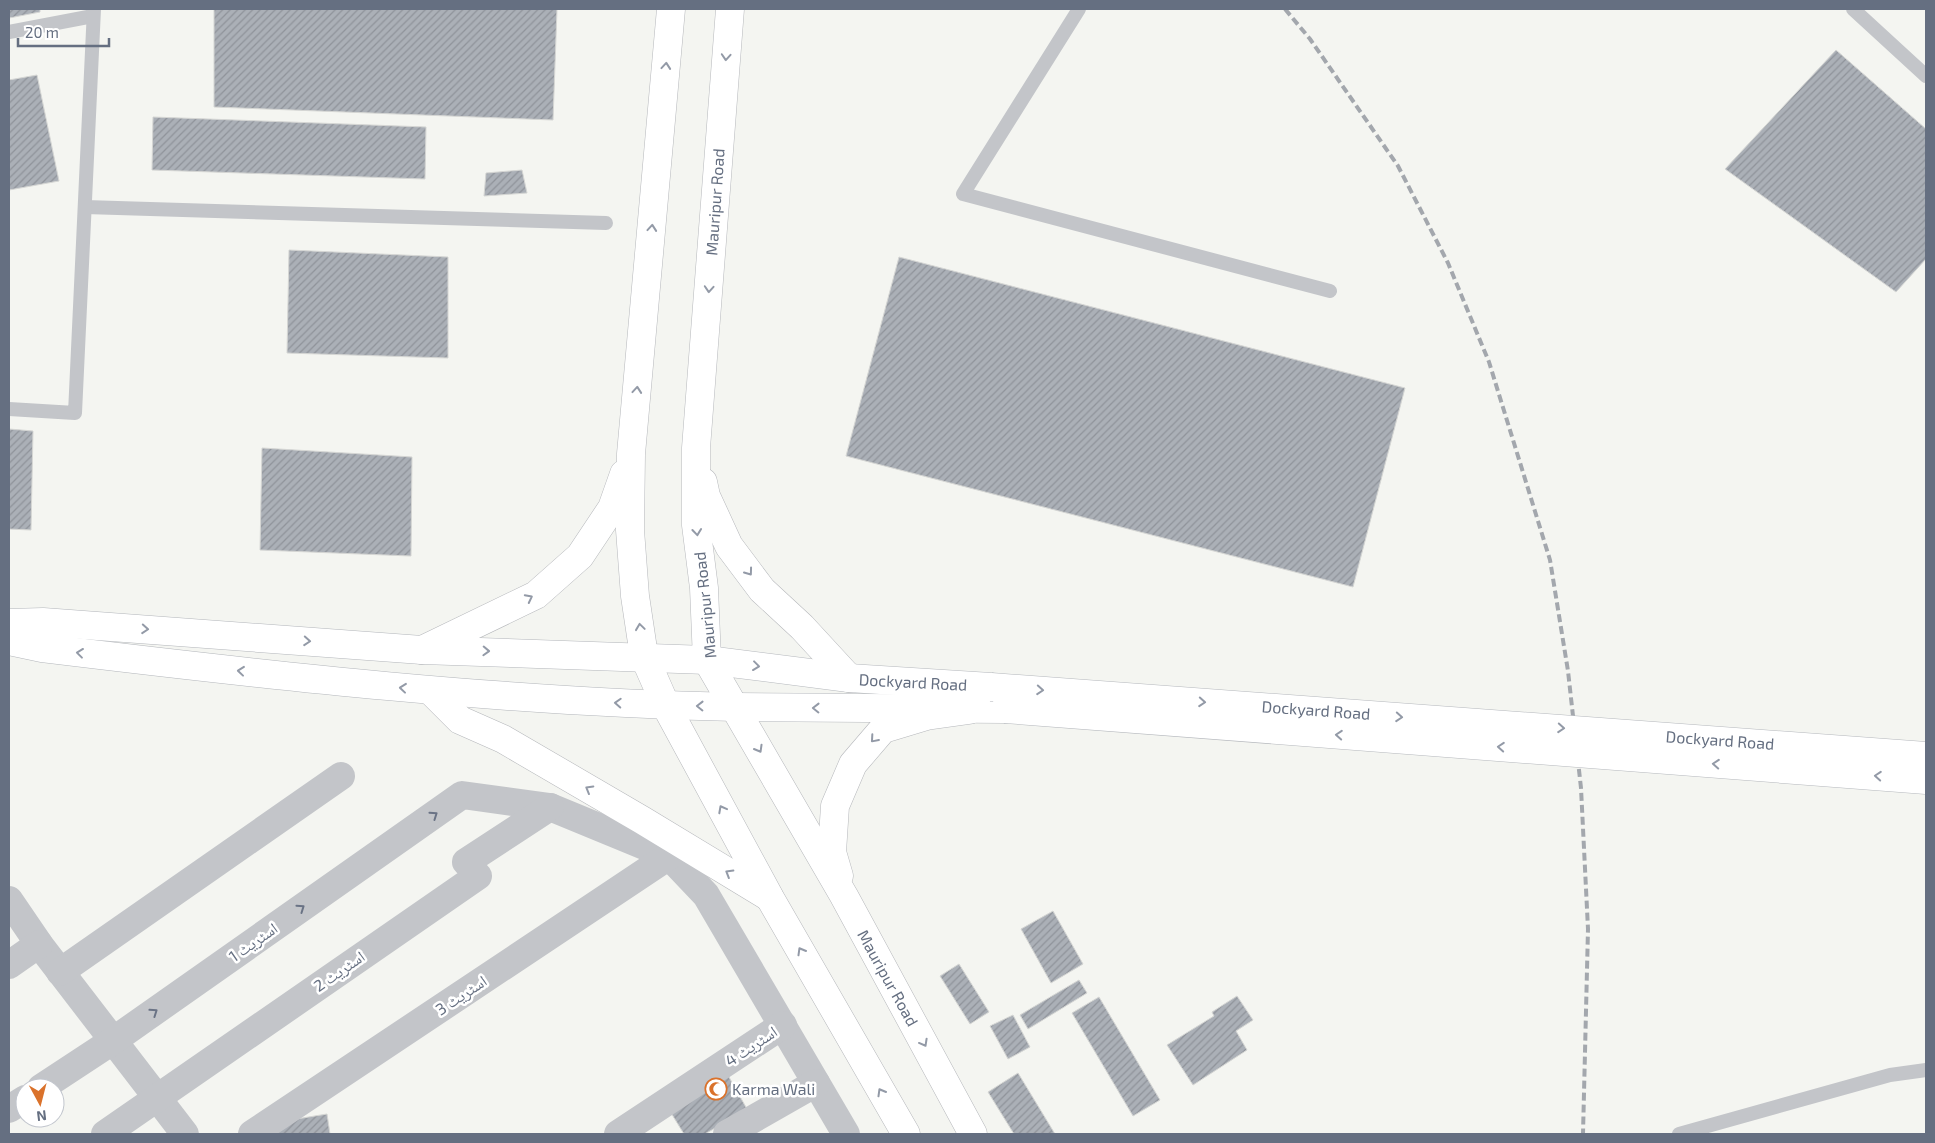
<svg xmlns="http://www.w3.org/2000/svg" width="1935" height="1143" font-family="'Exo 2','Noto Naskh Arabic',sans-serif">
<defs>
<pattern id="building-hatch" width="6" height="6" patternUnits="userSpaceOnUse" patternTransform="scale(1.25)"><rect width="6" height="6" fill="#abb0b7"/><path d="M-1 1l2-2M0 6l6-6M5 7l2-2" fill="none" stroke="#8f939a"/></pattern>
</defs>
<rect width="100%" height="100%" fill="#f4f5f1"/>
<g fill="url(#building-hatch)" stroke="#d5d6d4">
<path d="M 9,9 L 40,9 L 40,12 L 9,18 Z"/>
<path d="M 214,9 L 557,9 L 553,120 L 214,107 Z"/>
<path d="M 1836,50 L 1926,129 L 1926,259 L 1896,292 L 1725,169 Z"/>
<path d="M 37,75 L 59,181 L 9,190 L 9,80 Z"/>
<path d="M 153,117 L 426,127 L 425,179 L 152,170 Z"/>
<path d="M 522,170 L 527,193 L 484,196 L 486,173 Z"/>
<path d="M 289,250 L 448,257 L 448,358 L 287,353 Z"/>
<path d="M 899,257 L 1405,388 L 1353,587 L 846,456 Z"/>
<path d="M 9,429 L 33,431 L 31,530 L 9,529 Z"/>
<path d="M 262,448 L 412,457 L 411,556 L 260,550 Z"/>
<path d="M 1053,911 L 1083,964 L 1051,983 L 1021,929 Z"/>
<path d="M 959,964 L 989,1012 L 970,1024 L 940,976 Z"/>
<path d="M 1079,980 L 1087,993 L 1028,1029 L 1020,1015 Z"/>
<path d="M 1237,996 L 1253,1020 L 1236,1031 L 1247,1050 L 1193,1085 L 1167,1045 L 1214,1016 L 1212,1012 Z"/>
<path d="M 1099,997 L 1160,1100 L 1133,1116 L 1072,1013 Z"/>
<path d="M 1013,1015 L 1030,1047 L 1008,1059 L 990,1026 Z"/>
<path d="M 725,1070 L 747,1109 L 705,1134 L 684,1134 L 668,1108 Z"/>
<path d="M 1018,1073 L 1055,1134 L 1014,1134 L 988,1092 Z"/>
<path d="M 327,1114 L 330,1134 L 274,1134 L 272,1123 Z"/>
</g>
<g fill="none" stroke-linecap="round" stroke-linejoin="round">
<g stroke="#b5b8bd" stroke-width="29">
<g id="secondary">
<path d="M 707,660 L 849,678 L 991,687"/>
<path d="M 735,707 L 1005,709"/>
</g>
</g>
<g stroke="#b3b6bb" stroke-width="29">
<g id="primary">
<path d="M 9,623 L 43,622 L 422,650 L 707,660"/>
<path d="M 9,641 L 42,648 C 272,676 503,702 735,707"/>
</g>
</g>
<g stroke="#b5b7bb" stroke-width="29">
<g id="highway">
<path d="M 671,9 L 631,454 L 630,530 L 635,596 L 644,656 L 666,706 L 770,898 L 906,1134"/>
<path d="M 730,9 L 696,448 L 696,525 L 704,588 L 707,660 L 844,896 L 973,1134"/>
<path d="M 703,482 L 706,496 L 729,546 L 762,590 L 802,627 L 849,678"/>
<path d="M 422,650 L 536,595 L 580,556 L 612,508 L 624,474"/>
<path d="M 431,691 L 460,720 L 503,739 L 642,820 L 769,897"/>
<path d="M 839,876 L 832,852 L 835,806 L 853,764 L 883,729 L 926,716 L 969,710"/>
</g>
</g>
<g stroke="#c3c5c9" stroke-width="14">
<path d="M 1079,9 L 963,194 L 1330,291"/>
<path d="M 1853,9 L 1926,76"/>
<path d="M 9,32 L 93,16"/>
<path d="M 85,207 L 606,223"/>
<path d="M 9,409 L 75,413 L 94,9"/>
<path d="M 1679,1134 L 1890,1075 L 1926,1070"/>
</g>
<g stroke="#c3c5c9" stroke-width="28">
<path d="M 9,900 L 39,944 L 185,1134"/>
<path d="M 9,965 L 39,944"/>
<path d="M 60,972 L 341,776"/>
<path d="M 41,1088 L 114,1040 L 462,795 L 550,807 L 669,856 L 706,895 L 846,1134"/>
<path d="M 9,1109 L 25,1099"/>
<path d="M 105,1134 L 478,876 L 466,862 L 550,807"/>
<path d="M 252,1134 L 669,856"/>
<path d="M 618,1134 L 783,1025"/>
<path d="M 727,1134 L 816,1083"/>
</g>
<use href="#secondary" stroke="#fff" stroke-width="28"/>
<use href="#primary" stroke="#fff" stroke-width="28"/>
<use href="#highway" stroke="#fff" stroke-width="28"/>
<path stroke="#a3a7ad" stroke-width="4" stroke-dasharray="8 4" stroke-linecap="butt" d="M 1285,9 L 1310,39 L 1398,166 L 1448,263 L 1489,362 L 1550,560 L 1568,671 L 1581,788 L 1588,929 L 1583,1134"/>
<g stroke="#b5b8bd" stroke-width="29" stroke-linecap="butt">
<g id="secondary-bridge">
<path d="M 991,687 L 1926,756"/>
<path d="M 1005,709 L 1926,780"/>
</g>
</g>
<use href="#secondary-bridge" stroke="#fff" stroke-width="28"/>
</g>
<defs><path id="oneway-chevron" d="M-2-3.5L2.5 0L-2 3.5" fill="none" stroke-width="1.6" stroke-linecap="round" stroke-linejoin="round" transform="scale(1.25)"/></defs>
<g stroke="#939aa7">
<use href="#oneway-chevron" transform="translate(726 57) rotate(94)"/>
<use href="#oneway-chevron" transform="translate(666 66) rotate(-85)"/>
<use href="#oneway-chevron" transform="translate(652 228) rotate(-85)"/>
<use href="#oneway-chevron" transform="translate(709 289) rotate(94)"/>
<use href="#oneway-chevron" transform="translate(637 390) rotate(-85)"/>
<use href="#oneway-chevron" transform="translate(697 532) rotate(84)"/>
<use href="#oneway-chevron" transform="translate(749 572) rotate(54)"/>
<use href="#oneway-chevron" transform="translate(529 598) rotate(-27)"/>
<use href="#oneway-chevron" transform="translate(640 627) rotate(-98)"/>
<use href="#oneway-chevron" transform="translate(145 629) rotate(4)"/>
<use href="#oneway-chevron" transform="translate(307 641) rotate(4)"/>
<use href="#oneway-chevron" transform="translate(486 651) rotate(2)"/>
<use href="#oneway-chevron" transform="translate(80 653) rotate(-173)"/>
<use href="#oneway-chevron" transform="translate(756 666) rotate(7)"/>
<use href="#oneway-chevron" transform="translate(241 671) rotate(-174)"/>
<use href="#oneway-chevron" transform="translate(403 688) rotate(-174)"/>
<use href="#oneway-chevron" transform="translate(1040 690) rotate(4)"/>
<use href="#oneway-chevron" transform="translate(1202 702) rotate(4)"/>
<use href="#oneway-chevron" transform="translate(618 703) rotate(-177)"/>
<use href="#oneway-chevron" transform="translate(700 706) rotate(-179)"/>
<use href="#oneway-chevron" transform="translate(816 708) rotate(-179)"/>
<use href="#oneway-chevron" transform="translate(1399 717) rotate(4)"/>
<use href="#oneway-chevron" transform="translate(1561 728) rotate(4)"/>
<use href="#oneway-chevron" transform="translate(1339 735) rotate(-176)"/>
<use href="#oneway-chevron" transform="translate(874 739) rotate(131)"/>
<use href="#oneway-chevron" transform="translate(1501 747) rotate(-176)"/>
<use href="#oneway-chevron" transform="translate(759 749) rotate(60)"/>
<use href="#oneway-chevron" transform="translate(1716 764) rotate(-176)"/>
<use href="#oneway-chevron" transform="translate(1878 776) rotate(-176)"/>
<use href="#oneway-chevron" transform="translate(589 789) rotate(-150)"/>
<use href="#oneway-chevron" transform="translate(722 809) rotate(-118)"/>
<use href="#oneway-chevron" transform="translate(729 873) rotate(-149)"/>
<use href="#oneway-chevron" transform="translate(801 951) rotate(-120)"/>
<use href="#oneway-chevron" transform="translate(924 1043) rotate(61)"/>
<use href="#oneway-chevron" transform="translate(881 1092) rotate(-120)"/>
</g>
<g stroke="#6a7385">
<use href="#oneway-chevron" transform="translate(434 815) rotate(-35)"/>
<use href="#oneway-chevron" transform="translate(301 908) rotate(-35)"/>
<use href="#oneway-chevron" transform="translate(154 1012) rotate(-35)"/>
</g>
<defs>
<g id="mosque-ring" transform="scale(1.125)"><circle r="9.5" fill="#fff" stroke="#da722b" stroke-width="1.5"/><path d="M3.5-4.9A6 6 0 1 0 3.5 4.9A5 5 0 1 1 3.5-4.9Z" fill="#da722b"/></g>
</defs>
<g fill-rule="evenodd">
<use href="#mosque-ring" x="716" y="1089"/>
</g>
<g text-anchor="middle" stroke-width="5" stroke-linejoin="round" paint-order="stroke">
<g font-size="16" fill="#656f81" stroke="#fff">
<text transform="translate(715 202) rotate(-86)" y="6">Mauripur Road</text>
<text transform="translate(705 605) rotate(-96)" y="6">Mauripur Road</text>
<text transform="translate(913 682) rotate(3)" y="6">Dockyard Road</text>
<text transform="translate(1316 710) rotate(4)" y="6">Dockyard Road</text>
<text transform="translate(1720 740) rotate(4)" y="6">Dockyard Road</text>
<text transform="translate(253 942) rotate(-35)" y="6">اسٹریٹ 1</text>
<text transform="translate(339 971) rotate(-35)" y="6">اسٹریٹ 2</text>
<text transform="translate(888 978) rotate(61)" y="6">Mauripur Road</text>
<text transform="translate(461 995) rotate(-34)" y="6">اسٹریٹ 3</text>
<text transform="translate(751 1046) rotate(-34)" y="6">اسٹریٹ 4</text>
</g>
<g font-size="16" fill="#656f81" stroke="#fff" text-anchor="start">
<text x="732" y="1095">Karma Wali</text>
</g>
</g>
<rect width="1935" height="1143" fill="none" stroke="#656f81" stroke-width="20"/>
<g transform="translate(40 1103) rotate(173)"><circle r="24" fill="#ffffff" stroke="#c1c5cd"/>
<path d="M0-4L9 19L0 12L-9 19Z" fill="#da722b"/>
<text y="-8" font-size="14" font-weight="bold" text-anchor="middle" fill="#656f81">N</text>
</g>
<path d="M18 38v8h91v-8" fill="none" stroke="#656f81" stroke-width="2.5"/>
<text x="25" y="38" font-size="15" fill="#656f81" stroke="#ffffff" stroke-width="4" paint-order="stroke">20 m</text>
</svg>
